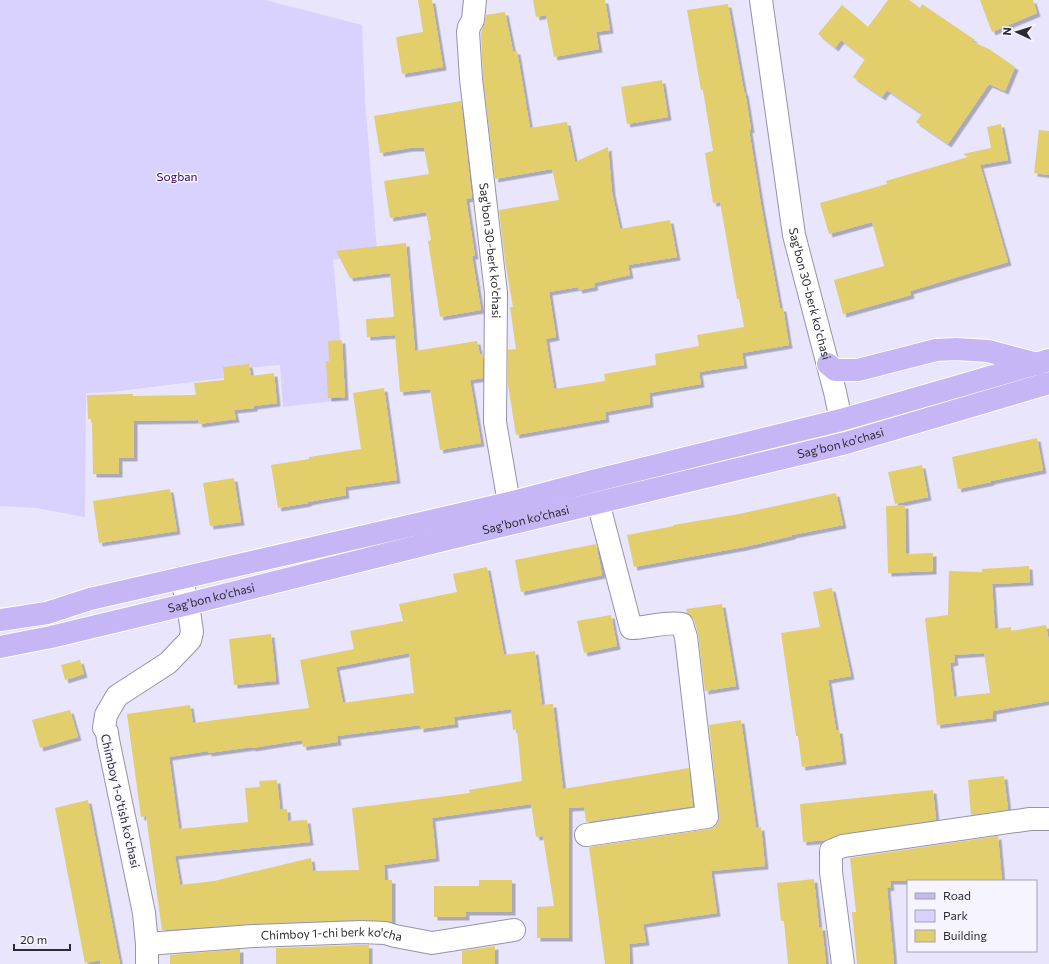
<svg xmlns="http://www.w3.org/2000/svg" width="1049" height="964" font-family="Commissioner,sans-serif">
<defs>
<filter id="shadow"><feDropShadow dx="3.5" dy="3.5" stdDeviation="0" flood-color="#0004"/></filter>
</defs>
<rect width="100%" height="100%" fill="#e9e5fc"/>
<path fill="#d9d1fe" d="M 0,0 L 265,0 L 362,25 L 365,100 L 377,251 L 333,260 L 342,357 L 341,400 L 283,407 L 280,365 L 223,370 L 224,378 L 111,392 L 86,393 L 85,517 L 37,508 L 0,506 Z"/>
<g fill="#e2ce6a" fill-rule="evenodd" filter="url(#shadow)">
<path d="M 418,0 L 432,0 L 443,67 L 402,74 L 396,37 L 423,32 Z"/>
<path d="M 533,0 L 605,0 L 610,30 L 596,32 L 599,49 L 554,57 L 546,15 L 536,17 Z"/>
<path d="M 888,0 L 909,0 L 920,8 L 922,4 L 975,40 L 971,41 L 989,49 L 1015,67 L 1005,91 L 989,84 L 948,144 L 916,122 L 922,114 L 887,90 L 882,97 L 853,77 L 865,59 L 841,40 L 835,48 L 818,34 L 842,5 L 868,27 Z"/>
<path d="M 980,0 L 1033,0 L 1037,13 L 992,32 Z"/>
<path d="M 728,4 L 744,92 L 745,92 L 751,129 L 749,130 L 761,205 L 780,308 L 783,308 L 789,345 L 742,353 L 744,365 L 699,372 L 701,384 L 649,393 L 650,404 L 605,412 L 606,419 L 516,435 L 508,385 L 508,350 L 516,349 L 510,307 L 513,307 L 505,261 L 499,210 L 559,200 L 552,169 L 495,179 L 483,78 L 481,33 L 485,22 L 486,15 L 505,12 L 513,51 L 517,51 L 530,128 L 567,122 L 575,162 L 608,147 L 612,192 L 620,229 L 670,220 L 677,257 L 628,265 L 630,275 L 594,283 L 595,287 L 579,290 L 578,287 L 549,292 L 556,337 L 546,339 L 554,389 L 605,381 L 604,374 L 656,365 L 655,354 L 699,346 L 697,335 L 744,327 L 739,299 L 737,299 L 720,202 L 713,203 L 705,153 L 713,151 L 703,90 L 701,90 L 687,10 Z"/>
<path d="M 662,80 L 668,117 L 627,124 L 621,87 Z"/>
<path d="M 461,101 L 472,198 L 466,199 L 475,256 L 472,256 L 481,310 L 440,317 L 428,241 L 431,240 L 426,212 L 390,218 L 384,181 L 429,174 L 424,148 L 410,148 L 380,153 L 374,116 Z"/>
<path d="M 1001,124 L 1008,160 L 980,165 L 1008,262 L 910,291 L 911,295 L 843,314 L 834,280 L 884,266 L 872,222 L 829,234 L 820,203 L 887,184 L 886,181 L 968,157 L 963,154 L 991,148 L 987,127 Z"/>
<path d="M 1039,130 L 1049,131 L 1049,175 L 1034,173 Z"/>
<path d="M 406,243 L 415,351 L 477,341 L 480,355 L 483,354 L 483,378 L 470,380 L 481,443 L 440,450 L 430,389 L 400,392 L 395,335 L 367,337 L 366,319 L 394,317 L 390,273 L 350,278 L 336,251 Z"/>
<path d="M 342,340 L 345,397 L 328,398 L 326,361 L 329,361 L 328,341 Z"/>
<path d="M 249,364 L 251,376 L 274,373 L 277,403 L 254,406 L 254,408 L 234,410 L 236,419 L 199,424 L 198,420 L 134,421 L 134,458 L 119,458 L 119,474 L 93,474 L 92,419 L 88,419 L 87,395 L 133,394 L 133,396 L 196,395 L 194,383 L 224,380 L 223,367 Z"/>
<path d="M 384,388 L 397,480 L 345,487 L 346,495 L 308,502 L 308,503 L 278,508 L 271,465 L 309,459 L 309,457 L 361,449 L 353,393 Z"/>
<path d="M 1037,438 L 1043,470 L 991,481 L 991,482 L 958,489 L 952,457 Z"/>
<path d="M 922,465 L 928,497 L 895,504 L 888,472 Z"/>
<path d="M 234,478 L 241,522 L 210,526 L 203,483 Z"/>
<path d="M 170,489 L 177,531 L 99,543 L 93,501 Z"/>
<path d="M 836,493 L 843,525 L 792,535 L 792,536 L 744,547 L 634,567 L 627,535 L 674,526 L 673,525 L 739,514 Z"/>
<path d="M 905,505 L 906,554 L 933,553 L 933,571 L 888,573 L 886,506 Z"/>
<path d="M 596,544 L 602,575 L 521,592 L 515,560 Z"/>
<path d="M 1029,566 L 1030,582 L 992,584 L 995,629 L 1011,627 L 1011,631 L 1046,625 L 1049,642 L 1049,701 L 993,711 L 993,718 L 937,725 L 925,618 L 948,615 L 949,571 L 982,572 L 982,569 ZM 984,653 L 990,693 L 954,697 L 950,663 L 955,662 L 954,655 Z"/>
<path d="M 487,567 L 504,655 L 535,651 L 542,705 L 553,704 L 563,789 L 689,768 L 693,806 L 586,822 L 584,807 L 569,808 L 569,938 L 537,938 L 537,907 L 554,906 L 543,836 L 536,837 L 531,804 L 432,818 L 436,858 L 384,865 L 385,880 L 392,880 L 392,922 L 361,920 L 252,924 L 162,930 L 146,816 L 141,817 L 127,714 L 190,705 L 193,723 L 309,708 L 300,660 L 354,649 L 350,631 L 403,621 L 399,604 L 457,592 L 453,574 ZM 409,653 L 414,693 L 343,703 L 336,667 ZM 511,709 L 513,730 L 517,729 L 522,781 L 469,790 L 470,793 L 352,808 L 359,870 L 313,871 L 311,858 L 214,881 L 180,885 L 175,856 L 310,842 L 307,820 L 288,821 L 287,809 L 280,809 L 277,780 L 259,781 L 260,787 L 245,788 L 248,822 L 179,829 L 169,757 L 208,751 L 208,753 L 252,747 L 252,748 L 302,740 L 303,747 L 338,742 L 337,736 L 420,725 L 420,729 L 455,724 L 454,717 Z"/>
<path d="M 832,588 L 851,676 L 828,680 L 836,730 L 839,730 L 843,761 L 802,767 L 798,736 L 796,736 L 781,633 L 820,627 L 813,592 Z"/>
<path d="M 722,604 L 736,686 L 705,691 L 698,633 L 694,620 L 690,615 L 687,613 L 686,609 Z"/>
<path d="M 611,615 L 617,646 L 584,653 L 577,621 Z"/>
<path d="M 271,634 L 276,681 L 234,685 L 229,639 Z"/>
<path d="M 80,660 L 84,674 L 65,680 L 61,665 Z"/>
<path d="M 70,710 L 78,737 L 40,748 L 32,720 Z"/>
<path d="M 741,720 L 756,828 L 761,827 L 765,866 L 711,871 L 717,913 L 643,924 L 646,942 L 629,944 L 630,964 L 605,964 L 589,847 L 709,829 L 715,827 L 719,821 L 719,816 L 709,725 Z"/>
<path d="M 1004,776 L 1008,810 L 971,815 L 968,780 Z"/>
<path d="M 933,790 L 936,820 L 841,834 L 826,840 L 803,842 L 800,804 Z"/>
<path d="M 88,800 L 120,964 L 101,964 L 100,960 L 85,963 L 55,808 Z"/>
<path d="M 998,836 L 1002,881 L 890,881 L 891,887 L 887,888 L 894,964 L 857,964 L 852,912 L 856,912 L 850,858 Z"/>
<path d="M 814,879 L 819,927 L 822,927 L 826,964 L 788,964 L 784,921 L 781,921 L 777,883 Z"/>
<path d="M 479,880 L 512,880 L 512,912 L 466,912 L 466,917 L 434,917 L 434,886 L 479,886 Z"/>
<path d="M 361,945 L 369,945 L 369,964 L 276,964 L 276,948 Z"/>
<path d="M 495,946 L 495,964 L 462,964 L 462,951 Z"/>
<path d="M 240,949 L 240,964 L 170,964 L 170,955 Z"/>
</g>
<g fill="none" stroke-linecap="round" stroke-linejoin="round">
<g stroke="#9693a8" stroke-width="24">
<g id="minor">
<path id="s1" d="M 475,0 L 473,20 L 469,27 L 468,32 L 471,79 L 496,293 L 495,422 L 509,503"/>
<path id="s2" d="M 761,0 L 794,235 L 835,392 L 846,443"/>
<path d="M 586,835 L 707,817 L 686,637 L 682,624 C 665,621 648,628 631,628 L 598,502"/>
<path id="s3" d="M 147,944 L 253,936 L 361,932 L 385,933 L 395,936 L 432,943 L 514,930"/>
<path d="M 147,964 L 147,944 L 144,913 L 108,740 L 107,732 L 104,728 L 106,715 L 117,696 L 168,663 L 190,640 L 192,632 L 188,604 L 181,578"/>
<path d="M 843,964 L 831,872 L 831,851 L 843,846 L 1030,819 L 1049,819"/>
</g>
</g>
<g stroke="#fff" stroke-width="24">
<g id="major">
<path d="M 828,364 L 835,370 L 858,370 L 936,350 L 956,349 L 988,351 L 1037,364"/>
<path d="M 0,620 L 47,613 L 90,599 L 509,503 L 593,481 L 841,420 L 1049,360"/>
<path id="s4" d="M 0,647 L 51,637 L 188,604 L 439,541 L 846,443 L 1049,383"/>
</g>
</g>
<use href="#minor" stroke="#fff" stroke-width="22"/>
<use href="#major" stroke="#c6b6f6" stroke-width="22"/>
</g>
<g text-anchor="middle" stroke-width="3" stroke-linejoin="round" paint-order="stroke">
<g font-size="12" fill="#32046c" stroke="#f6f4fe">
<text x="177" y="181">Sogban</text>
</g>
<g font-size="12" fill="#2c2b33" stroke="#f6f4fe">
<text dy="4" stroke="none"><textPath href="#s1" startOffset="253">Sag'bon 30-berk ko'chasi</textPath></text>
<text dy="4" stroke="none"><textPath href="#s2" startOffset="298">Sag'bon 30-berk ko'chasi</textPath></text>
<text dy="4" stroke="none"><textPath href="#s4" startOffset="865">Sag’bon ko’chasi</textPath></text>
<text dy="4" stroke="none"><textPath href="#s4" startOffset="541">Sag’bon ko’chasi</textPath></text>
<text dy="4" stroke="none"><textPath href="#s4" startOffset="217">Sag’bon ko’chasi</textPath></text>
<text transform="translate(120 801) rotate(77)" y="4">Chimboy 1-o'tish ko'chasi</text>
<text dy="4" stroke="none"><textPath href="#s3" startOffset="185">Chimboy 1-chi berk ko'cha</textPath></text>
</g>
</g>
<rect x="907" y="880" width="130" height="72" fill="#f6f4fe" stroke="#a5a4ad"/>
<rect x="915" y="893" width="20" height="6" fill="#c6b6f6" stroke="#a5a4ad"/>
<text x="943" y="900" font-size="12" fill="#2c2b33">Road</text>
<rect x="915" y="910" width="20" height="12" fill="#d9d1fe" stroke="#a5a4ad"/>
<text x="943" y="920" font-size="12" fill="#2c2b33">Park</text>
<rect x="915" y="930" width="20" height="12" fill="#e2ce6a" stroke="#a5a4ad"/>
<text x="943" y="940" font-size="12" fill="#2c2b33">Building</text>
<g transform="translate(1017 32) rotate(274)" stroke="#f6f4fe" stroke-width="3" paint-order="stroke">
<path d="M0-3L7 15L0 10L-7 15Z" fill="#2c2b33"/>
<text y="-6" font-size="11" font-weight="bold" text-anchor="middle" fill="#2c2b33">N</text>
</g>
<path d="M14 944v6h56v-6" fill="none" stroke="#2c2b33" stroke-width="2"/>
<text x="20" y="944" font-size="12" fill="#2c2b33" stroke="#f6f4fe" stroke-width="3" paint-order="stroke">20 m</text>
</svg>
